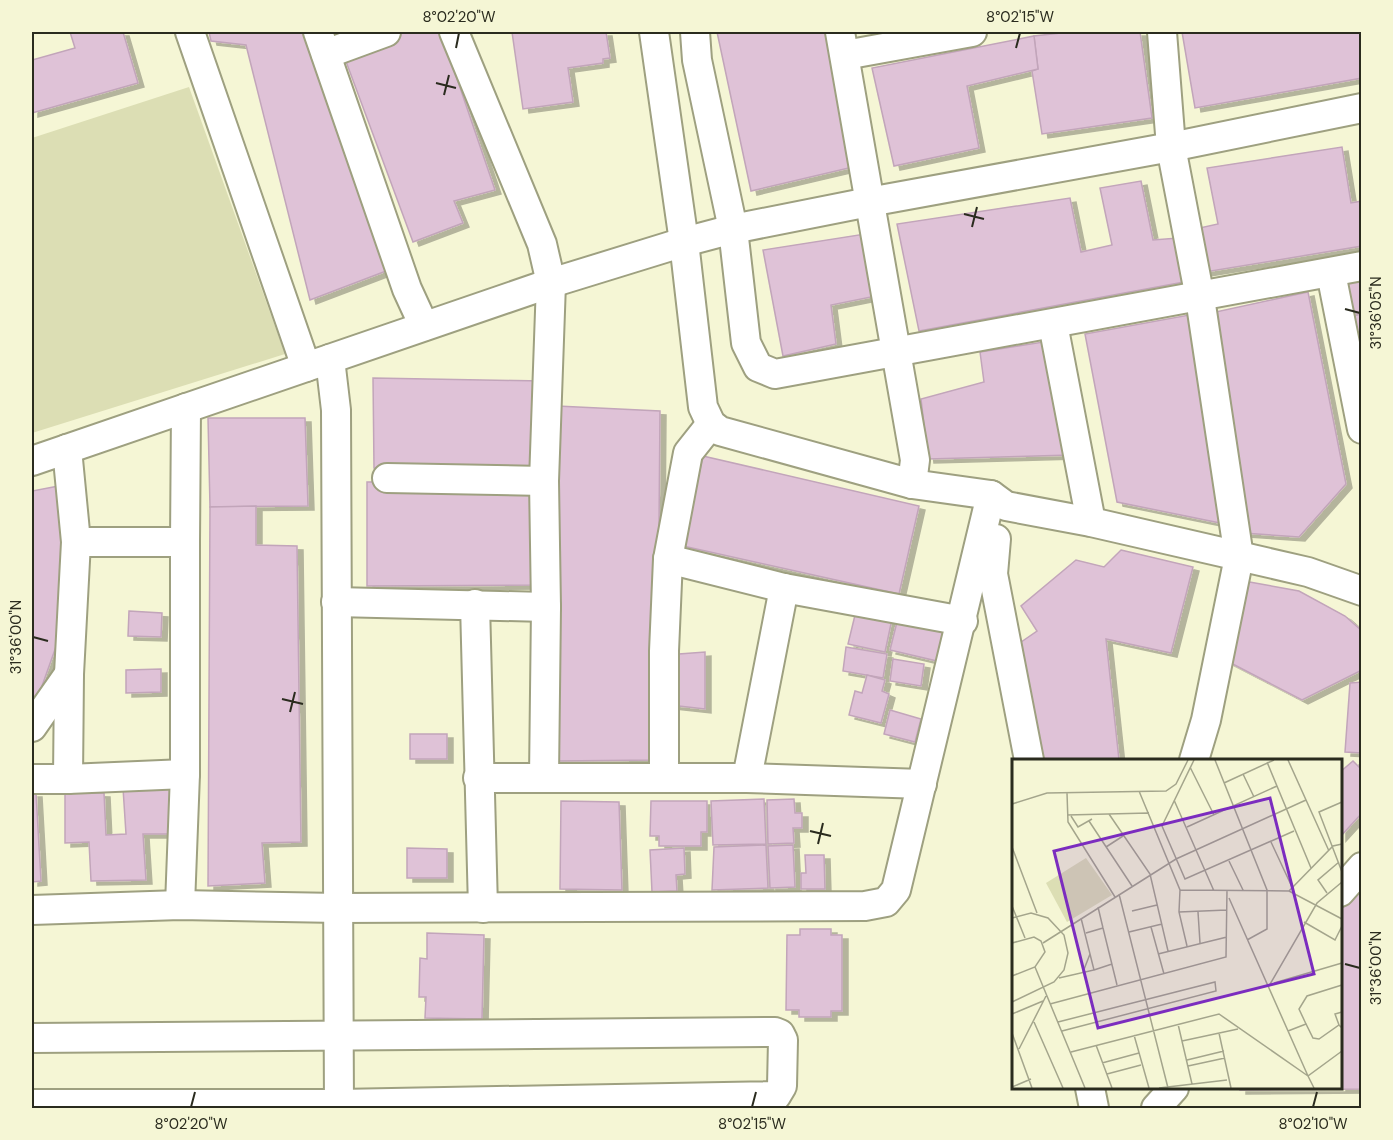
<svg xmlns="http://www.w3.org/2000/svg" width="1393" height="1140" font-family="'DM Sans',sans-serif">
<defs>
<filter id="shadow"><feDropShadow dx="6" dy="4" stdDeviation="0" flood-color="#0004"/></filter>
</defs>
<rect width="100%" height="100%" fill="#f5f6d5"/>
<path fill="#dcdeb4" d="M 189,87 L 285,354 L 32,433 L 32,138 Z"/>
<g fill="#dfc2d7" stroke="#c2a5ba" stroke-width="1.5" filter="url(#shadow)">
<path d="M 70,32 L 123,32 L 138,83 L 32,113 L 32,60 L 75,48 Z"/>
<path d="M 209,32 L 308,32 L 394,268 L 310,300 L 246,45 L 211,41 Z"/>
<path d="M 386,32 L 441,32 L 495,190 L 454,201 L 463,223 L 413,242 L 341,48 Z"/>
<path d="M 512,32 L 606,32 L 610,58 L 603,59 L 603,63 L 568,68 L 573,102 L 523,109 Z"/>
<path d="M 717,32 L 829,32 L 853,167 L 751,191 Z"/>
<path d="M 1070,32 L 1140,32 L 1152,118 L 1042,134 L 1032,71 L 1038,69 L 1034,36 Z"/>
<path d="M 1182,32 L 1362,32 L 1362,78 L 1195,108 Z"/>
<path d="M 1034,36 L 1038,69 L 967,86 L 979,148 L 894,166 L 872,68 Z"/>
<path d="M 1342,147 L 1351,203 L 1362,201 L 1362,246 L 1205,272 L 1195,229 L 1218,224 L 1207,168 Z"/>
<path d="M 1141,181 L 1153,240 L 1178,238 L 1184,282 L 919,331 L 897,224 L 1070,198 L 1081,252 L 1112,245 L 1100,188 Z"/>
<path d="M 865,234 L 876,296 L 831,305 L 836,344 L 783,356 L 763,250 Z"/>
<path d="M 1362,279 L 1362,312 L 1347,315 L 1342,283 Z"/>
<path d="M 1308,292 L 1346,484 L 1299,537 L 1243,533 L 1211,313 Z"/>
<path d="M 1362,314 L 1362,345 L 1360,345 L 1352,316 Z"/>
<path d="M 1189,315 L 1225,524 L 1117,502 L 1085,334 Z"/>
<path d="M 1043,342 L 1071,455 L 928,459 L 921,399 L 984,382 L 980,352 Z"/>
<path d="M 373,378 L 543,381 L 545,469 L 374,468 Z"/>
<path d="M 557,406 L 660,411 L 657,760 L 555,761 Z"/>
<path d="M 208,418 L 305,418 L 308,506 L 210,507 Z"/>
<path d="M 703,456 L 919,506 L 899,594 L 683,546 Z"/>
<path d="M 535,481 L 537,585 L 367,586 L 367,482 Z"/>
<path d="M 64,485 L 68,561 L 58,641 L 32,714 L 32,491 Z"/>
<path d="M 256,506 L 256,545 L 297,546 L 301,842 L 262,843 L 265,883 L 208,886 L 210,507 Z"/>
<path d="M 1121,550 L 1193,567 L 1171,653 L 1106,639 L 1119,760 L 1033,760 L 1011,649 L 1037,631 L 1021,606 L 1076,560 L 1104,567 Z"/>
<path d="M 1244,581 L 1299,591 L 1345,616 L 1362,631 L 1362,670 L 1302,700 L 1225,660 Z"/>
<path d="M 129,611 L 162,613 L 161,637 L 128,636 Z"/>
<path d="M 856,611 L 892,619 L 885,652 L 848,644 Z"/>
<path d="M 898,618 L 945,629 L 937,661 L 890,650 Z"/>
<path d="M 846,647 L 887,654 L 883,678 L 843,671 Z"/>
<path d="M 705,652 L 705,709 L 670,705 L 679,654 Z"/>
<path d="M 893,659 L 924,664 L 921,686 L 890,681 Z"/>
<path d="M 161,669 L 161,692 L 126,693 L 126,670 Z"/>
<path d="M 867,675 L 885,680 L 882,691 L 889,694 L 881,723 L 849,715 L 855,691 L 862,693 Z"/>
<path d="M 1362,682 L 1362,753 L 1345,752 L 1350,683 Z"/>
<path d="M 890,710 L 921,719 L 915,742 L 884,734 Z"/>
<rect x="410" y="734" width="37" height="25"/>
<path d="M 1353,761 L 1362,770 L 1362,813 L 1340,837 L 1340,772 Z"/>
<path d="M 123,788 L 176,788 L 178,834 L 143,834 L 146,880 L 91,881 L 89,842 L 65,843 L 65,792 L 104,793 L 106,835 L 126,834 Z"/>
<path d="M 32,793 L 36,793 L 41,881 L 32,882 Z"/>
<path d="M 764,799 L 766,844 L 713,845 L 711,801 Z"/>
<path d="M 794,799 L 795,813 L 802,813 L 802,828 L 793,828 L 794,843 L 768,844 L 767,800 Z"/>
<path d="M 561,801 L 619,802 L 622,890 L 560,889 Z"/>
<path d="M 651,801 L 707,801 L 707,832 L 701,832 L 701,846 L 659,846 L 659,836 L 650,836 Z"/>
<path d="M 766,845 L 768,888 L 712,890 L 714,847 Z"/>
<path d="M 793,845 L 795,887 L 770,888 L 768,846 Z"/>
<path d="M 407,848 L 447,849 L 447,878 L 407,878 Z"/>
<path d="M 684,848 L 685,874 L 676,875 L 677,891 L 652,892 L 650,850 Z"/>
<path d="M 805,855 L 824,855 L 825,889 L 801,889 L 801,873 L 806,873 Z"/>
<path d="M 1362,887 L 1362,1089 L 1240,1090 L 1240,1088 L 1340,1088 L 1340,910 Z"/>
<path d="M 800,929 L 831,929 L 831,935 L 842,935 L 842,1011 L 831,1011 L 831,1017 L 799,1017 L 799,1010 L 786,1010 L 787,935 L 800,935 Z"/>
<path d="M 427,933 L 484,935 L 482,1019 L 425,1018 L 426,997 L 419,997 L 420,958 L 427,959 Z"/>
</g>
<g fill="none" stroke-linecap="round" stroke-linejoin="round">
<g stroke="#9ea080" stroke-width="32">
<g id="minor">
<path d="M 190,32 L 306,367"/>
<path d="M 318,32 L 407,289 L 424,326"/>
<path d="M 454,32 L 542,244 L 551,283 L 544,481 L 546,607 L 544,778"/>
<path d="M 654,32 L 684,242 L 703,407 L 711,424 L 720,431 L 912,484 L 991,495 L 1006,506 L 1091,522 L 1308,572 L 1362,591"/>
<path d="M 695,32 L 697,60 L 733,229 L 746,343 L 758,367 L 775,374 L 1362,266"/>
<path d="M 840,32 L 915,460 L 912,484"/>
<path d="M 1162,32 L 1171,147 L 1200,298 L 1239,557 L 1206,720 L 1194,760"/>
<path d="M 326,54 L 386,32"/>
<path d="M 845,55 L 972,32"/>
<path d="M 1331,273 L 1362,429"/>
<path d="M 1053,324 L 1091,522"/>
<path d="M 330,359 L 336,410 L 339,1108"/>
<path d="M 32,461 L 551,283 L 684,242 L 733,229 L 869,202 L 1171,147 L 1362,108"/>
<path d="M 387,478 L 544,481"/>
<path d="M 996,539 L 993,574 L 1029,760"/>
<path d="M 76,542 L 185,542 L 185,774 L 180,905"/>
<path d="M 185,542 L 186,408"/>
<path d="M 668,559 L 784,588 L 963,621"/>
<path d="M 336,602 L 546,607"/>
<path d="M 475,604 L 483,908"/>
<path d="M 32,727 L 69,674"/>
<path d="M 478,778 L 747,778 L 922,784"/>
<path d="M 664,778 L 664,651 L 668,559 L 688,453 L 711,424"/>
<path d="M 747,778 L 784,588"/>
<path d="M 32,779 L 68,779 L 69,674 L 76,542 L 67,449"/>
<path d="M 68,779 L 185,774"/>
<path d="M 1340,892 L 1362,867"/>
<path d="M 32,910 L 180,905 L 339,908 L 865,906 L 886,902 L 896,890 L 991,495"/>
<path d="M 32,1038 L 775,1032 L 780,1034 L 783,1040 L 782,1086 L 776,1096 L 339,1104 L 32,1104"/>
<path d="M 1090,1088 L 1094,1108"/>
<path d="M 1156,1108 L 1174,1088"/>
</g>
</g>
<use href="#minor" stroke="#fff" stroke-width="28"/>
</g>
<path fill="none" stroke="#2a2b1e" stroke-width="2" d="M 456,48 L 459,33M 1016,48 L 1020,33M 436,83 L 456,88M 444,95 L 449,75M 964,214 L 984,219M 972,227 L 977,207M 1345,309 L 1360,313M 33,637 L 48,641M 282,699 L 303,704M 290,712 L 295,692M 810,831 L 831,836M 818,844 L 823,823M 1345,964 L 1360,968M 191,1107 L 195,1092M 752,1107 L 756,1092M 1313,1107 L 1317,1092"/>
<g transform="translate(1012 759)">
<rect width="330" height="330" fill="#f5f6d5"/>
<path d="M 74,99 L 100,136 L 55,163 L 34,124 Z" fill="#dcdeb4"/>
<path fill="none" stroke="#a4a58c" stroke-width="1.5" d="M 182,1 L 150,67 L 173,120 L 282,72M 203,1 L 255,131 L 255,170 L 235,181M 276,1 L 317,92M 255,3 L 299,109M 178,8 L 202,56M 231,15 L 242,38M 212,24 L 262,1M 127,32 L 168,131 L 167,153 L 175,187M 55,34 L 56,63 L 103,138M 162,41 L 202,132M 330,43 L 307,53 L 330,113M 0,45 L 35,34 L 154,32 L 164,25 L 176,1M 97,55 L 138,115 L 156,192M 55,56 L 137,54M 59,57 L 66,68 L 80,60M 77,62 L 120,127M 175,68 L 265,27M 259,83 L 280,128M 0,88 L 25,154M 94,88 L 111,77M 217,102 L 231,131M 168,131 L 277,132 L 330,160M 277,132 L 321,87 L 330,85M 315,134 L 306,121 L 327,103M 107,135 L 156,329M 217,139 L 296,317M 0,147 L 13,179M 86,148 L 91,169M 120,152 L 145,146M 167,153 L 215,151M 186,153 L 188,184M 0,159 L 19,154 L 36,159 L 52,176 L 56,194 L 52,211 L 42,223 L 0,243M 292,163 L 323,181 L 330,167M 139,168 L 152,215M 117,173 L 150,165M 74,174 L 91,169 L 105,226M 0,184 L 22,178 L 29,182 L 33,193 L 23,208 L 0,217M 31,184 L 164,100 L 294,41M 146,195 L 215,178M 23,208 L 73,329M 82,211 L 100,205M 71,213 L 78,195M 47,219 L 82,211 L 69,159M 262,224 L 330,204M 257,227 L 305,144 L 330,123M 38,245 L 214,198 L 215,131M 0,255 L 31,242M 22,263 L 51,329M 46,263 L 203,223 L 204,232 L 50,272M 166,265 L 180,325M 294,265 L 287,250 L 295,237 L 330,226M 327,266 L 323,255 L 330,253M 276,272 L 294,265 L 301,279 L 307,280 L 327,266 L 330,269M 0,274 L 20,329M 207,274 L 219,329M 122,276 L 137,329M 170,282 L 226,270M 84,286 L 100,329M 7,290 L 34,237M 59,293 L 207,255 L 296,317M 175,301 L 212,292M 90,304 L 127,294M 176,307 L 213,299M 95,315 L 129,306M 0,328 L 19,320M 147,329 L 215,321M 302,329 L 296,317 L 330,292"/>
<path fill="#7b2cbf" fill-opacity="0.15" stroke="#7b2cbf" stroke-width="3" d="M 258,39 L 302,215 L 86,269 L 42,92 Z"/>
<rect width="330" height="330" fill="none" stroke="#2a2b1e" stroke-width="3"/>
</g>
<rect width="1393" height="1140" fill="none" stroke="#f5f6d5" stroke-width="66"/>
<rect x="33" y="33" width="1327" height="1074" fill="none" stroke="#2a2b1e" stroke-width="2"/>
<g font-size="15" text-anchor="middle" fill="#2a2b1e">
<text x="459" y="22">8°02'20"W</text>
<text x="1020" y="22">8°02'15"W</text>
<text transform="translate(1376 313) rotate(-90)" y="5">31°36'05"N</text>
<text transform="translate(16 637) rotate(-90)" y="5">31°36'00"N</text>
<text transform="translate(1376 968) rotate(-90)" y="5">31°36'00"N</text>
<text x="191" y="1129">8°02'20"W</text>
<text x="752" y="1129">8°02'15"W</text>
<text x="1313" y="1129">8°02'10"W</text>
</g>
</svg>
